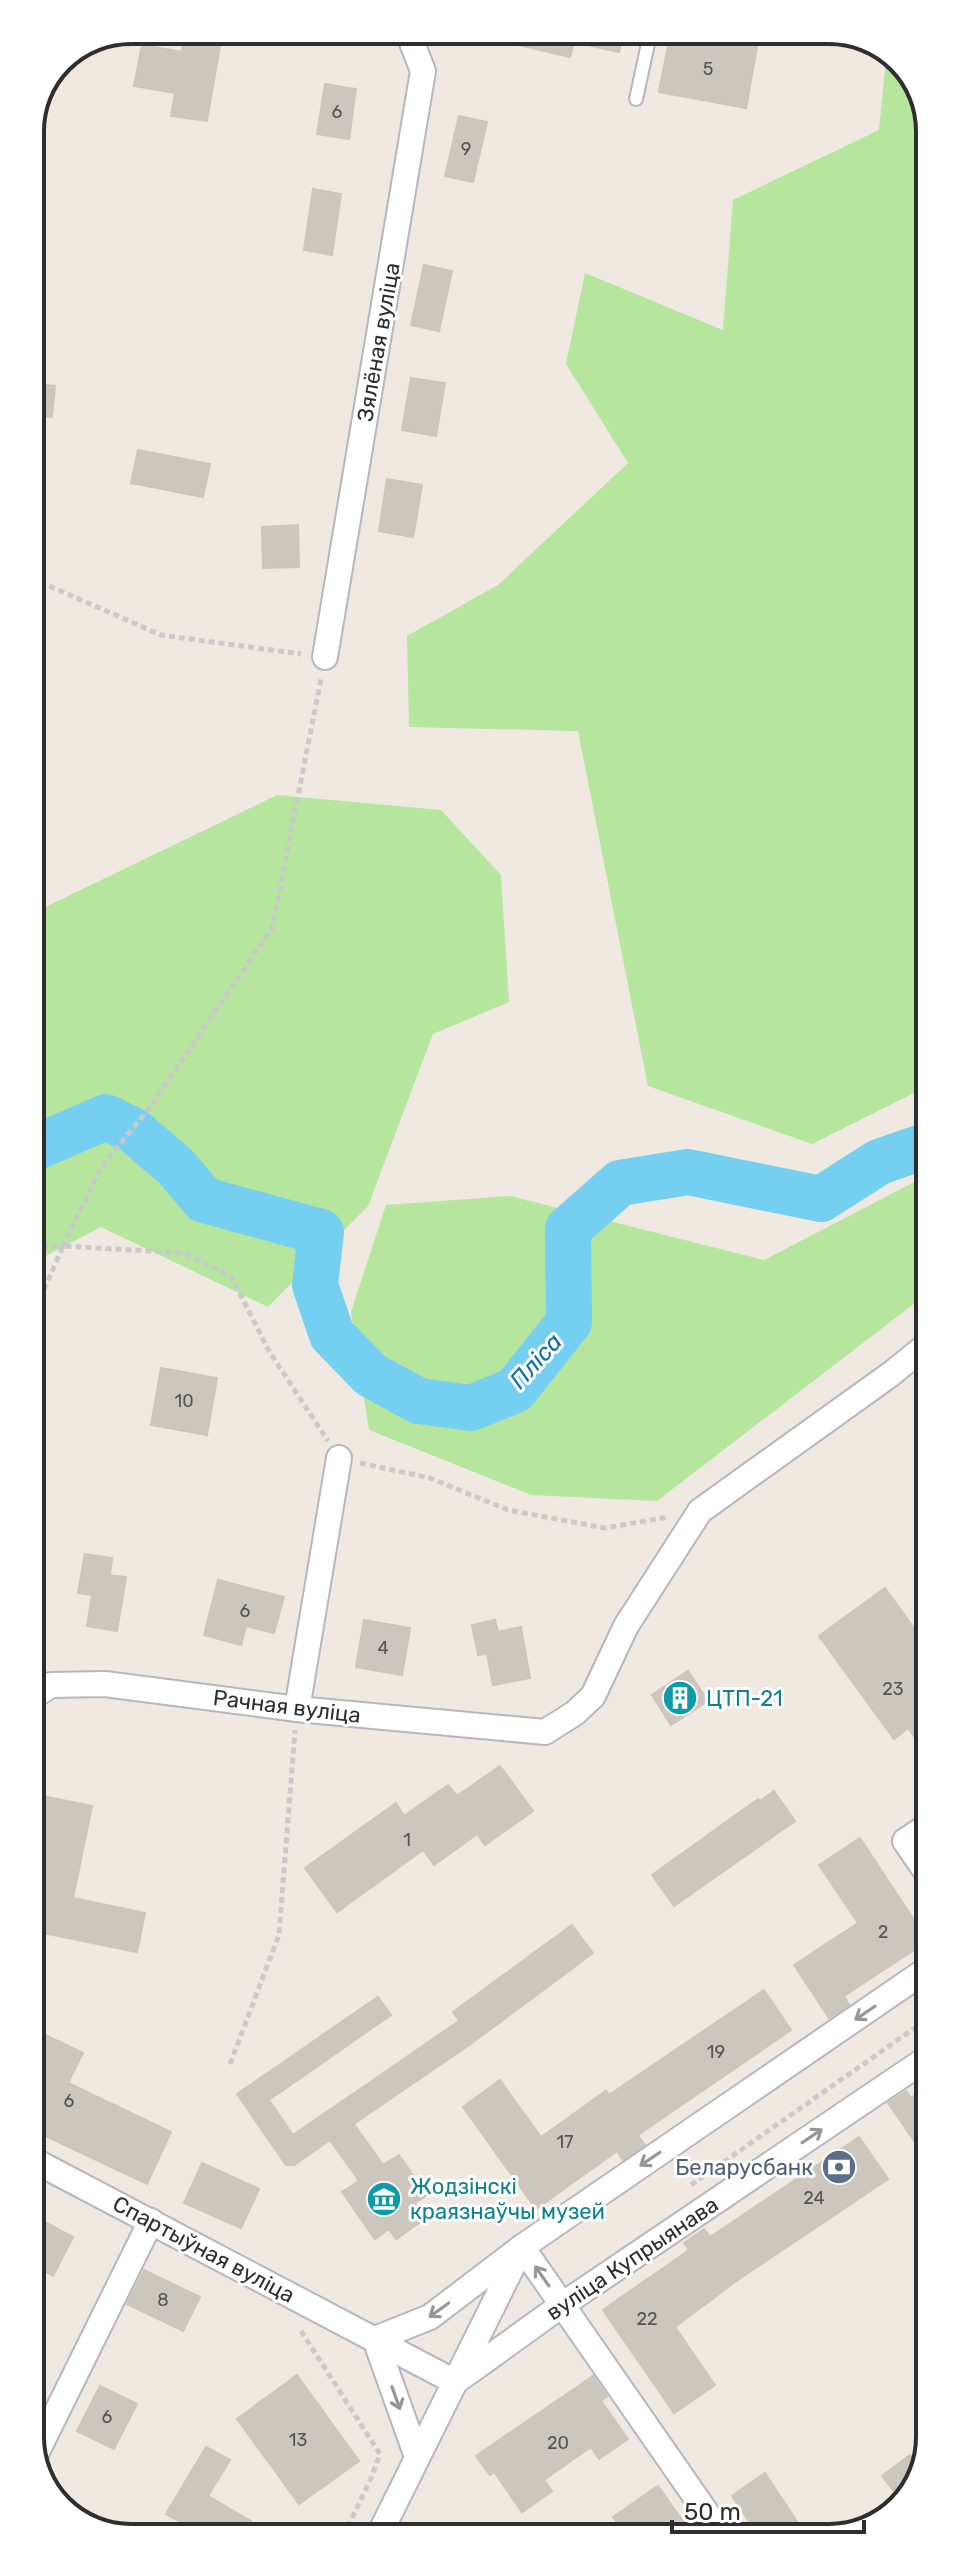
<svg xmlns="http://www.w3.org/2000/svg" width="960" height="2568" font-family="Rubik,sans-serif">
<rect width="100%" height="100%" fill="#efe9e1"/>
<g fill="#b6e59e">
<path d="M 887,50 L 891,51 L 926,105 L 928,1078 L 918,1091 L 812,1144 L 648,1086 L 578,731 L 409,727 L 407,636 L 498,585 L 628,463 L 566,364 L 585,273 L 723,330 L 733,200 L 879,130 Z"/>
<path d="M 277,795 L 441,810 L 501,875 L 509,1002 L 433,1034 L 368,1206 L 268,1307 L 101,1227 L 38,1260 L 32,1276 L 31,914 Z"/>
<path d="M 928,1175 L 928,1293 L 657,1501 L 531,1495 L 369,1430 L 351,1312 L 386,1205 L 510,1196 L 764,1260 Z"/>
</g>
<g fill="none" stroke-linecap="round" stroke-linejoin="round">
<path stroke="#75cff0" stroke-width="46" d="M 32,1149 L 106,1117 L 134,1131 L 175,1166 L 204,1200 L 321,1232 L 315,1285 L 332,1335 L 371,1375 L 419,1401 L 471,1408 L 515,1390 L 569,1322 L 568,1229 L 620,1183 L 688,1172 L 821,1199 L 879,1162 L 928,1145"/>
</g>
<g fill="#cbc7bf" stroke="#cbc5ba" stroke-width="2">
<path d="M 490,30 L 624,30 L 619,52 L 574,42 L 570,57 L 489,38 Z"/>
<path d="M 671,30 L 757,47 L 746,108 L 659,92 Z"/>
<path d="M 185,34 L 221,40 L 207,121 L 171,116 L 175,93 L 134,86 L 142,45 L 182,52 Z"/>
<path d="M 325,84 L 356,89 L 349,139 L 317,134 Z"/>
<path d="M 459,116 L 487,122 L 473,182 L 445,176 Z"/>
<path d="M 313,189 L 341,194 L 332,255 L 304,250 Z"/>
<path d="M 424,265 L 452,271 L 439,331 L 411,325 Z"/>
<path d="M 411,378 L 445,383 L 436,436 L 402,430 Z"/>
<path d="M 31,384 L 55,386 L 52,417 L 31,415 Z"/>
<path d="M 138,450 L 210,464 L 203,497 L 131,483 Z"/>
<path d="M 387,479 L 422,485 L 413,537 L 379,531 Z"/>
<path d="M 298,525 L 299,567 L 263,568 L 262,527 Z"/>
<path d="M 161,1368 L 217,1378 L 207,1435 L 151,1425 Z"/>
<path d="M 85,1554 L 112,1558 L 110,1575 L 126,1577 L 117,1631 L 87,1626 L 92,1595 L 78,1593 Z"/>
<path d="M 218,1580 L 284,1597 L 274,1633 L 246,1626 L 241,1645 L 204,1635 Z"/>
<path d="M 885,1588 L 929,1649 L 929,1757 L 908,1728 L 894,1739 L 819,1636 Z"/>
<path d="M 364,1620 L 410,1628 L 402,1675 L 356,1667 Z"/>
<path d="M 495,1620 L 498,1632 L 521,1627 L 530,1678 L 493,1685 L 487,1654 L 478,1655 L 472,1625 Z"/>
<path d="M 688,1671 L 708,1701 L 671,1725 L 652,1695 Z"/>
<path d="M 500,1766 L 533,1811 L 485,1845 L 477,1834 L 434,1865 L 423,1850 L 337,1912 L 305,1868 L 396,1803 L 404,1816 L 448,1785 L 457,1796 Z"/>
<path d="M 774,1791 L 795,1821 L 674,1906 L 652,1875 L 758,1799 L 760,1801 Z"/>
<path d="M 33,1794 L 92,1806 L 73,1898 L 145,1913 L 137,1952 L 33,1931 Z"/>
<path d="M 860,1838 L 928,1941 L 844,1996 L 849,2005 L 829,2018 L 794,1965 L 858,1923 L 819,1865 Z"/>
<path d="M 572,1925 L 593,1953 L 472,2043 L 354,2124 L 383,2165 L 399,2155 L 427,2195 L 415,2203 L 426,2218 L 396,2239 L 389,2229 L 375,2239 L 342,2192 L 359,2181 L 330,2140 L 294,2165 L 286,2165 L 237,2094 L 378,1997 L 391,2015 L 269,2100 L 293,2135 L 459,2021 L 453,2012 Z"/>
<path d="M 764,1990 L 791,2030 L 638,2135 L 645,2145 L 623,2160 L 617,2151 L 536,2209 L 463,2107 L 500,2080 L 541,2137 L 606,2091 L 609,2095 Z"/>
<path d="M 33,2029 L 83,2053 L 68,2083 L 171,2132 L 147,2184 L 33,2130 Z"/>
<path d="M 929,2086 L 930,2136 L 930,2164 L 888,2103 L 906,2091 L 911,2098 Z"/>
<path d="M 859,2137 L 888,2179 L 739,2279 L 675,2327 L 715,2385 L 674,2413 L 603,2310 L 689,2250 L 684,2243 L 704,2229 L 710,2237 Z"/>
<path d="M 202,2163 L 259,2189 L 241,2228 L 184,2203 Z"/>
<path d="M 33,2216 L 73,2237 L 53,2276 L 33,2265 Z"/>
<path d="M 144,2270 L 200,2297 L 183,2331 L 127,2304 Z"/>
<path d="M 297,2375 L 359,2461 L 299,2504 L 237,2419 Z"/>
<path d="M 593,2376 L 607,2396 L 601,2401 L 628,2439 L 599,2459 L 591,2447 L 544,2480 L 552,2491 L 522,2512 L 494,2472 L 490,2475 L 476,2456 Z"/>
<path d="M 100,2386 L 137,2404 L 114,2449 L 77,2431 Z"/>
<path d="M 206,2447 L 230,2460 L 208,2496 L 251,2521 L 242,2537 L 206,2537 L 166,2514 Z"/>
<path d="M 910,2455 L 919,2468 L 909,2498 L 903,2503 L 882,2476 Z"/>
<path d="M 765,2473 L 806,2535 L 758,2535 L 732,2496 Z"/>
<path d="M 658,2486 L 693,2535 L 626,2535 L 613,2517 Z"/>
</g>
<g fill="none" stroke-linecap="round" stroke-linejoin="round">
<g stroke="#b4b7c1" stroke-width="16">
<path id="service" d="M 636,99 L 651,30"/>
</g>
<g stroke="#b4b7c1" stroke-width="28">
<g id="minor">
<path d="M 325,657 L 423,71 L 407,30"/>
<path d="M 32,1697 L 51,1685 L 105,1684 L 297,1709 L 545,1732 L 575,1713 L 593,1696 L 626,1626 L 700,1511 L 891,1374 L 928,1344"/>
<path d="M 297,1709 L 339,1458"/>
<path d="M 929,1825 L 905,1841 L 929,1876"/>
<path d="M 33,2160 L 455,2382 L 562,2305 L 929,2057"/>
<path d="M 417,2457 L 375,2339 L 430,2317 L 522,2247 L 929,1968"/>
<path d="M 34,2458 L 151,2221"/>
<path d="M 378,2537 L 522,2247 L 722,2535"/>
</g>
</g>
<g stroke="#c9c9c9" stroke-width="5" stroke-dasharray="6 4" stroke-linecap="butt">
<path d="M 31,578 L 161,635 L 301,654"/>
<path d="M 32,1246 L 63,1246 L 100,1169 L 150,1107 L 272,928 L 321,679"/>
<path d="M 32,1317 L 63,1246 L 183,1253 L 231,1276 L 269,1351 L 328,1441"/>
<path d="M 360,1463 L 430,1478 L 508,1510 L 605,1528 L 668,1517"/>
<path d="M 230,2064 L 279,1935 L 295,1730"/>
<path d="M 691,2185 L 929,2018"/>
<path d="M 301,2331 L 380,2454 L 371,2478 L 343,2537"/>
</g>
<use href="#service" stroke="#fff" stroke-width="12"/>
<use href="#minor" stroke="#fff" stroke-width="24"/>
</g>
<defs><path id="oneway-shaft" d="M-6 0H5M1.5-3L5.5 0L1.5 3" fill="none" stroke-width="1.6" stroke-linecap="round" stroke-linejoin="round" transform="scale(2)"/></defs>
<g stroke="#969696">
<use href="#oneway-shaft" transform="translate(865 2013) rotate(146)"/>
<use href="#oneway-shaft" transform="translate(812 2136) rotate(-34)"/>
<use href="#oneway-shaft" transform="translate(650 2159) rotate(146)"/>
<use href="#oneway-shaft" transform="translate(542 2276) rotate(-125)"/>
<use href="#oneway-shaft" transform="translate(439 2310) rotate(144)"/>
<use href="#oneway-shaft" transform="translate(396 2398) rotate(70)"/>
</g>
<defs>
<g id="building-disc" transform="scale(1.8)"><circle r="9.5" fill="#0f9aa8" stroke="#fff"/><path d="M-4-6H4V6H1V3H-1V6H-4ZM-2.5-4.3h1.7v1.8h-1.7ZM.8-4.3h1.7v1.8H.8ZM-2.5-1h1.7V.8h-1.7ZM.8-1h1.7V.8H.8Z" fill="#fff"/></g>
<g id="bank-disc" transform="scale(1.8)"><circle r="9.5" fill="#5c6f8a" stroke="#fff"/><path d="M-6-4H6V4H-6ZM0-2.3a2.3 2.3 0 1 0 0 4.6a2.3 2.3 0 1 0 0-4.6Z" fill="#fff"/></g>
<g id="museum-disc" transform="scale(1.8)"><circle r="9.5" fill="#0f9aa8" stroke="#fff"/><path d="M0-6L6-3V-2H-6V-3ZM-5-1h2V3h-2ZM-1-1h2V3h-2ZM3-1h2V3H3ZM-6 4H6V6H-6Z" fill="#fff"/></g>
</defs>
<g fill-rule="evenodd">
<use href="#building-disc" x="680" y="1698"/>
<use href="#bank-disc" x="839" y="2167"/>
<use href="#museum-disc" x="384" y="2199"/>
</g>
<g text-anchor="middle" stroke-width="6" stroke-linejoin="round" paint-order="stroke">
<g font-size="18" fill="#555452">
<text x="708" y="75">5</text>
<text x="337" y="118">6</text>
<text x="466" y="155">9</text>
<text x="184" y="1407">10</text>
<text x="245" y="1617">6</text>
<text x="383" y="1654">4</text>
<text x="893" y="1695">23</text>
<text x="407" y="1846">1</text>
<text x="883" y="1938">2</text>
<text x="716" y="2058">19</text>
<text x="69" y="2107">6</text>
<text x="565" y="2148">17</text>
<text x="814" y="2204">24</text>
<text x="163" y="2306">8</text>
<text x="647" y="2325">22</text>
<text x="107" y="2423">6</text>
<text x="298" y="2446">13</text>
<text x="558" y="2449">20</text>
</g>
<g font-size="22" fill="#2e2e2e" stroke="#fff">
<text transform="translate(378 342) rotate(-80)" y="8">Зялёная вуліца</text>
<text transform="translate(287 1706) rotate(7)" y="8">Рачная вуліца</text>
<text transform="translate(204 2249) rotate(28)" y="8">Спартыўная вуліца</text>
<text transform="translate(632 2258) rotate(-34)" y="8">вуліца Купрыянава</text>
</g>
<g font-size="22" fill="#0d838f" stroke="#fff" text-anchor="start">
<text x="706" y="1706">ЦТП-21</text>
<text x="410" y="2194">Жодзінскі<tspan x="410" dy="25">краязнаўчы музей</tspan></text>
</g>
<g font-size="22" fill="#4e5e75" stroke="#fff" text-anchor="end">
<text x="813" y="2175">Беларусбанк</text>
</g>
<g font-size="24" font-style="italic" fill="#0d6fa3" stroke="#fff">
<text transform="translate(536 1361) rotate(-48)" y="8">Пліса</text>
</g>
</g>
<path d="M0 0H960V2568H0ZM131 44H829A87 87 0 0 1 916 131V2437A87 87 0 0 1 829 2524H131A87 87 0 0 1 44 2437V131A87 87 0 0 1 131 44Z" fill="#fff" fill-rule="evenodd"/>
<path fill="none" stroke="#2e2e2e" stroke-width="4" d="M131 44H829A87 87 0 0 1 916 131V2437A87 87 0 0 1 829 2524H131A87 87 0 0 1 44 2437V131A87 87 0 0 1 131 44Z"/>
<path d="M672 2520v12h192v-12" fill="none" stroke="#2e2e2e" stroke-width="4"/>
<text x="684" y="2520" font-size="24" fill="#2e2e2e" stroke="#ffffff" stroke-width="6" paint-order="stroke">50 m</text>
</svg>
